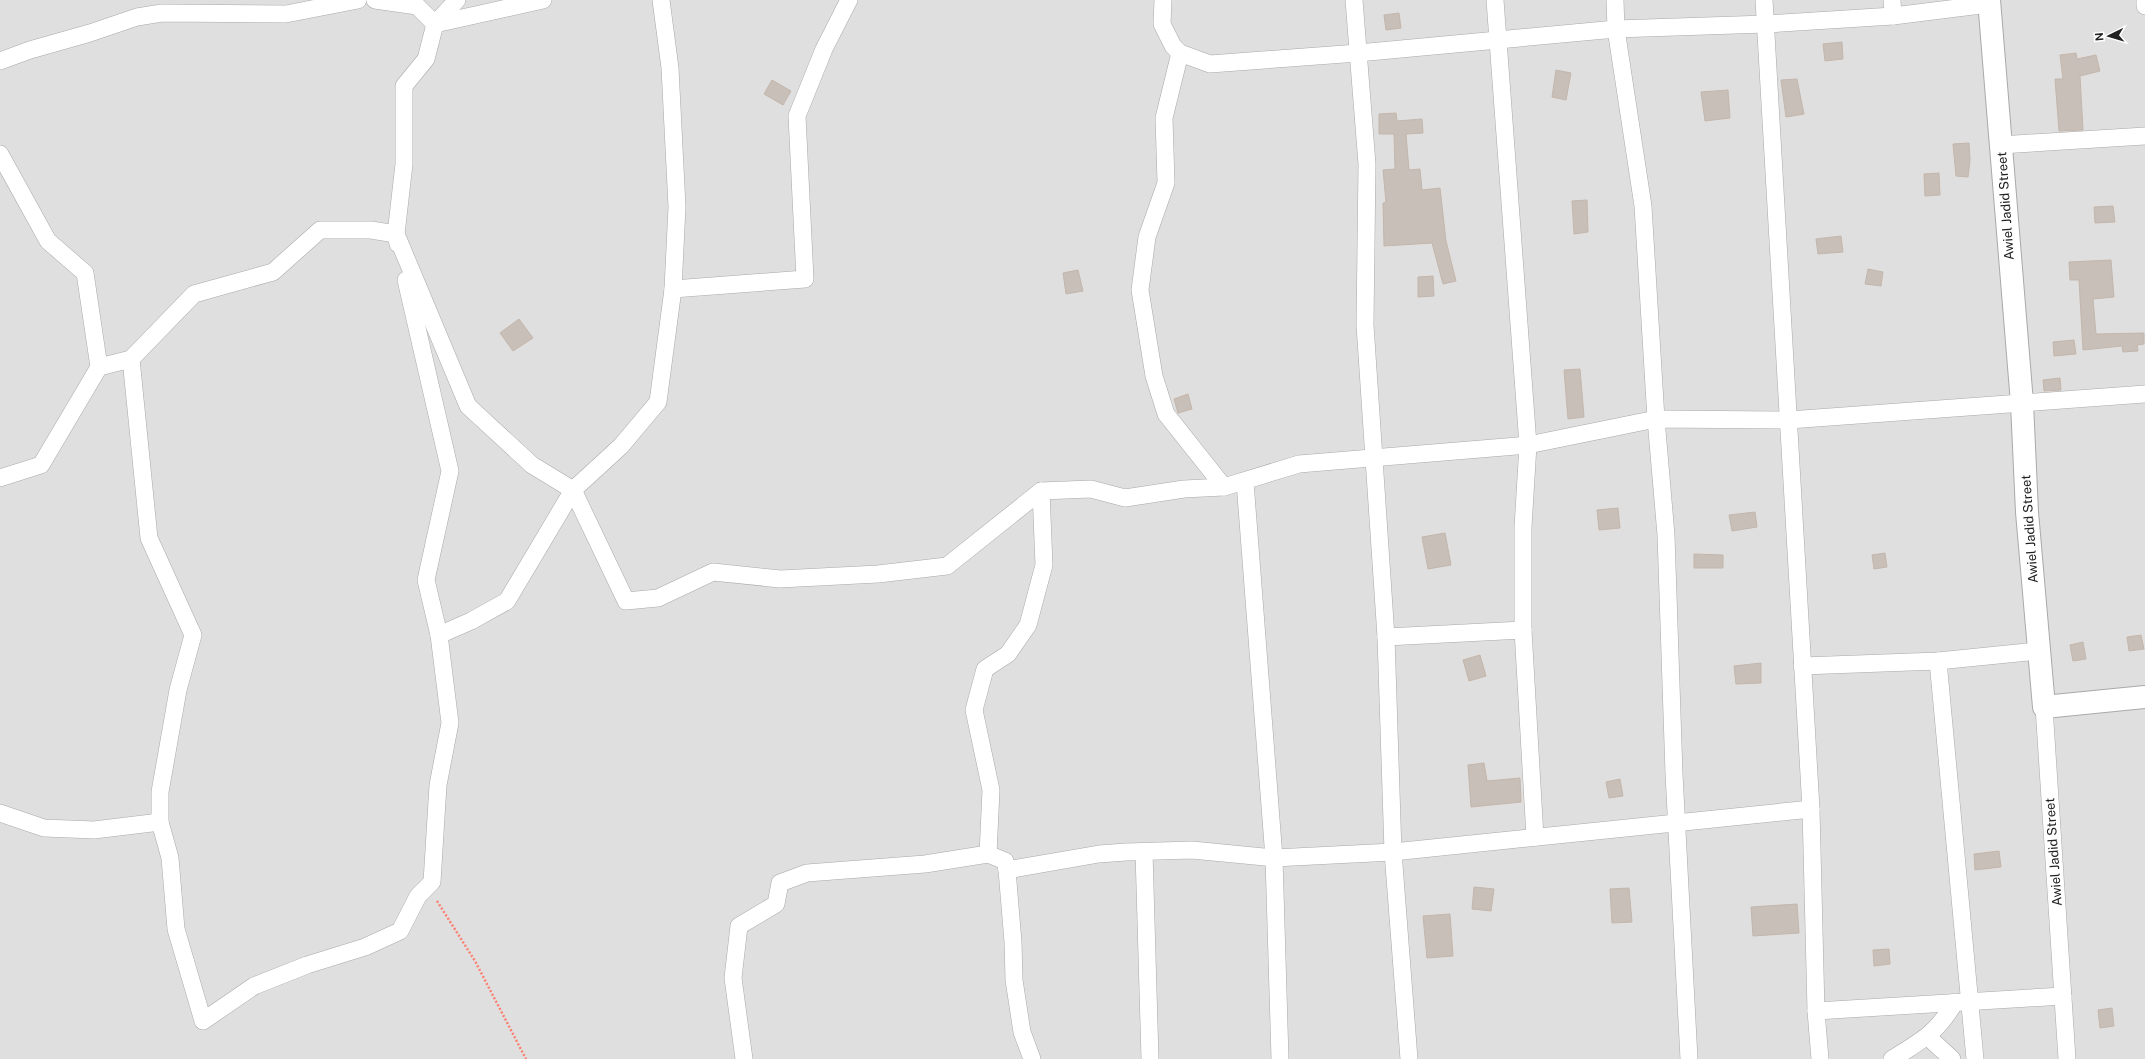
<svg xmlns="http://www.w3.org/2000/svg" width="2145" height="1059" font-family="'Public Sans',sans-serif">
<rect width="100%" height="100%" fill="#f2efe9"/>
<rect fill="#e0dfdf" x="0" y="0" width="2145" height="1059"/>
<g fill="#c7bfb8" stroke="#c4b6ab">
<path d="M 1399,13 L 1401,28 L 1386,30 L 1384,15 Z"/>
<path d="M 1842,42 L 1843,59 L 1825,61 L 1823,44 Z"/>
<path d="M 2076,53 L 2077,59 L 2096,55 L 2100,71 L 2080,76 L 2083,130 L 2059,131 L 2055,79 L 2063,79 L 2060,55 Z"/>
<path d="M 1556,70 L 1571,73 L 1566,100 L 1552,97 Z"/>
<path d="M 1797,79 L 1804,114 L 1786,117 L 1781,80 Z"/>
<path d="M 772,80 L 791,91 L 783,105 L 764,94 Z"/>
<path d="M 1728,90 L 1730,118 L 1705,121 L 1701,92 Z"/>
<path d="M 1396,113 L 1397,121 L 1422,119 L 1423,133 L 1406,134 L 1409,170 L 1420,169 L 1422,190 L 1440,188 L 1446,241 L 1456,281 L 1443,284 L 1432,243 L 1384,246 L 1383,203 L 1386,202 L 1383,170 L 1395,169 L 1394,134 L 1379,134 L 1379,114 Z"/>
<path d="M 1969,143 L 1970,160 L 1968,177 L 1956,176 L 1953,144 Z"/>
<path d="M 1939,173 L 1940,195 L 1925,196 L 1924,174 Z"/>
<path d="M 1587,200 L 1588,232 L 1574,234 L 1572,201 Z"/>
<path d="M 2113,206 L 2115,222 L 2095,223 L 2094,207 Z"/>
<path d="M 1841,236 L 1843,252 L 1818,254 L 1816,239 Z"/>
<path d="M 2111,260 L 2114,297 L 2093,299 L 2096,334 L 2144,333 L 2144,344 L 2137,345 L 2138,351 L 2123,352 L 2122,346 L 2083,350 L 2079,280 L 2070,280 L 2069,262 Z"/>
<path d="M 1868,269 L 1883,272 L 1881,286 L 1865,284 Z"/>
<path d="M 1078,270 L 1083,291 L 1066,294 L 1063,273 Z"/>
<path d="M 1433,276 L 1434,296 L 1418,297 L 1418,277 Z"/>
<path d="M 519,319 L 533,338 L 513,351 L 500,333 Z"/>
<path d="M 2074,340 L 2076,354 L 2054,356 L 2053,342 Z"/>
<path d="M 1580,369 L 1584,417 L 1568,419 L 1564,370 Z"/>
<path d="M 2060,378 L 2061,390 L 2044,391 L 2043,380 Z"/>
<path d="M 1188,394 L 1192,409 L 1178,413 L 1174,399 Z"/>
<path d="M 1618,508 L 1620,528 L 1599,530 L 1597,510 Z"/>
<path d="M 1755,512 L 1757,527 L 1732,531 L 1729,515 Z"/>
<path d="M 1445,533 L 1451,565 L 1428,569 L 1422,537 Z"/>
<path d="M 1885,553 L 1887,567 L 1874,569 L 1872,555 Z"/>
<path d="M 1694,554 L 1723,555 L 1723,568 L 1694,568 Z"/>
<path d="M 2141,635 L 2144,649 L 2129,651 L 2127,637 Z"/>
<path d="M 2083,642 L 2086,659 L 2073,661 L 2070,645 Z"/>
<path d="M 1480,655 L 1486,676 L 1469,681 L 1463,660 Z"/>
<path d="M 1761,663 L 1761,683 L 1736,684 L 1734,666 Z"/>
<path d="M 1484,763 L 1487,781 L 1520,778 L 1521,802 L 1471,807 L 1468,765 Z"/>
<path d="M 1620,779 L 1623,796 L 1609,798 L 1606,782 Z"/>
<path d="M 1999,851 L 2001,867 L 1975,870 L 1974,854 Z"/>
<path d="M 1474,887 L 1494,889 L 1491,911 L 1472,909 Z"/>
<path d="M 1629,888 L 1632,922 L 1612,923 L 1610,889 Z"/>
<path d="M 1797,904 L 1799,933 L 1753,936 L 1751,907 Z"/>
<path d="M 1450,914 L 1453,956 L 1427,958 L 1423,916 Z"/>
<path d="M 1889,949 L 1890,964 L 1874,966 L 1873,950 Z"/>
<path d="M 2112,1008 L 2114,1026 L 2100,1028 L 2098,1010 Z"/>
</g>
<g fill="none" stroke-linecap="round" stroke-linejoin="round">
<g stroke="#a9a9a9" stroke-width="18">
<g id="minor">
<path d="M 375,0 L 417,6 L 435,24 L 543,0"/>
<path d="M 661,0 L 670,68 L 677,207 L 673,289"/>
<path d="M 1163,0 L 1162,24 L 1173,46 L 1180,53 L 1210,64 L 1358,53 L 1616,29 L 1766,24 L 1893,16 L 1989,4"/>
<path d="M 1354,0 L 1367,164 L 1365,325 L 1386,637 L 1393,852 L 1409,1059"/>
<path d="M 1495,0 L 1528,445 L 1523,527 L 1523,630 L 1535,837"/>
<path d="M 1615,0 L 1616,29 L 1643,206 L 1656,419 L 1666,535 L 1674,774 L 1689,1059"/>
<path d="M 1764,0 L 1811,809 L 1816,1011 L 1820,1059"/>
<path d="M 1892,0 L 1893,16"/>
<path d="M 2145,0 L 2145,6"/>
<path d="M 1180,53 L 1164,118 L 1166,183 L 1147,237 L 1140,290 L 1154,376 L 1166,414 L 1224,487"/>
<path d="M 0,61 L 30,50 L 90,33 L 137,17 L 162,13 L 286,14 L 358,0"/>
<path d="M 2000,145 L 2145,136"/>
<path d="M 0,154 L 48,241 L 85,273 L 99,367 L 41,465 L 0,478"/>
<path d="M 396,234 L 468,406 L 532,465 L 573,490 L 626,601 L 658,598 L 713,572 L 780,579 L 878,574 L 947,566 L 1041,491 L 1091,489 L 1125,498 L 1184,489 L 1224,487 L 1299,464 L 1528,445 L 1656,419 L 1789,420 L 2145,394"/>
<path d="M 398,244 L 396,234 L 404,164 L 404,86 L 426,59 L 435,24 L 457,0"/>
<path d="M 406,280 L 450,471 L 426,580 L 439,635"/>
<path d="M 131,359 L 149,538 L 193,635 L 178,690 L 160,792 L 160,822 L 170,858 L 176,929 L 203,1021 L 254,986 L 307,965 L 365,947 L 400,931 L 418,896 L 432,882 L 438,785 L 450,723 L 439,635 L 471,621 L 507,601 L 573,490 L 621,446 L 658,402 L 673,289 L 805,279 L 797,116 L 824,49 L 849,0"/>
<path d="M 99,367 L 131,359 L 194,294 L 273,272 L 320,230 L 371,230 L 396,234"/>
<path d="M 1245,482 L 1274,858 L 1280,1059"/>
<path d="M 1386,637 L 1523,630"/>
<path d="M 1938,661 L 1975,1059"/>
<path d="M 1802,666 L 1938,661 L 2038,651"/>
<path d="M 2044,707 L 2067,1059"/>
<path d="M 0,813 L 44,828 L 94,830 L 160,822"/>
<path d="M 1144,852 L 1150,1059"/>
<path d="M 988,854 L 991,790 L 974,710 L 985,669 L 1008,654 L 1028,625 L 1044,565 L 1041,491"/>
<path d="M 1007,870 L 1013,942 L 1014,980 L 1022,1032 L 1032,1059"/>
<path d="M 1816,1011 L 2063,996"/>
<path d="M 1928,1037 L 1952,1059"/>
<path d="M 744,1059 L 733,978 L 739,926 L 776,904 L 780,883 L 807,873 L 925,864 L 988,854 L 1005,861 L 1007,870 L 1099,854 L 1126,852 L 1192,850 L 1274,858 L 1393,852 L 1811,809"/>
<path d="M 1892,1059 C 1921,1041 1937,1033 1955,1002"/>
</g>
</g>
<g stroke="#a9a9a9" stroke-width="24">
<path id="tertiary" d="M 1989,0 L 2022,403 L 2027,512 L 2044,707 L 2145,697"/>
</g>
<path stroke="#fa8072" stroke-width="2.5" stroke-dasharray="2 2" stroke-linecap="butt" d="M 437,901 L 475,961 L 526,1059"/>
<use href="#minor" stroke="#fff" stroke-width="17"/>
<use href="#tertiary" stroke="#fff" stroke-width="22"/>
</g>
<g text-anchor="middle" stroke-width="3" stroke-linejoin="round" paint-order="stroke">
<g font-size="13" fill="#222" stroke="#fff">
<text transform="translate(2005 206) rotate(-94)" y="5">Awiel Jadid Street</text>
<text transform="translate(2029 529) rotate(-94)" y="5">Awiel Jadid Street</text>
<text transform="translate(2053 852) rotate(-94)" y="5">Awiel Jadid Street</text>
</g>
</g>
<g transform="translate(2109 36) rotate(265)" stroke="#ffffff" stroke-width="3" paint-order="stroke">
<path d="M0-3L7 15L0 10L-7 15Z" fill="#222222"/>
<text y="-6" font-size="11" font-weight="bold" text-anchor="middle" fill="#222222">N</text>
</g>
</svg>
